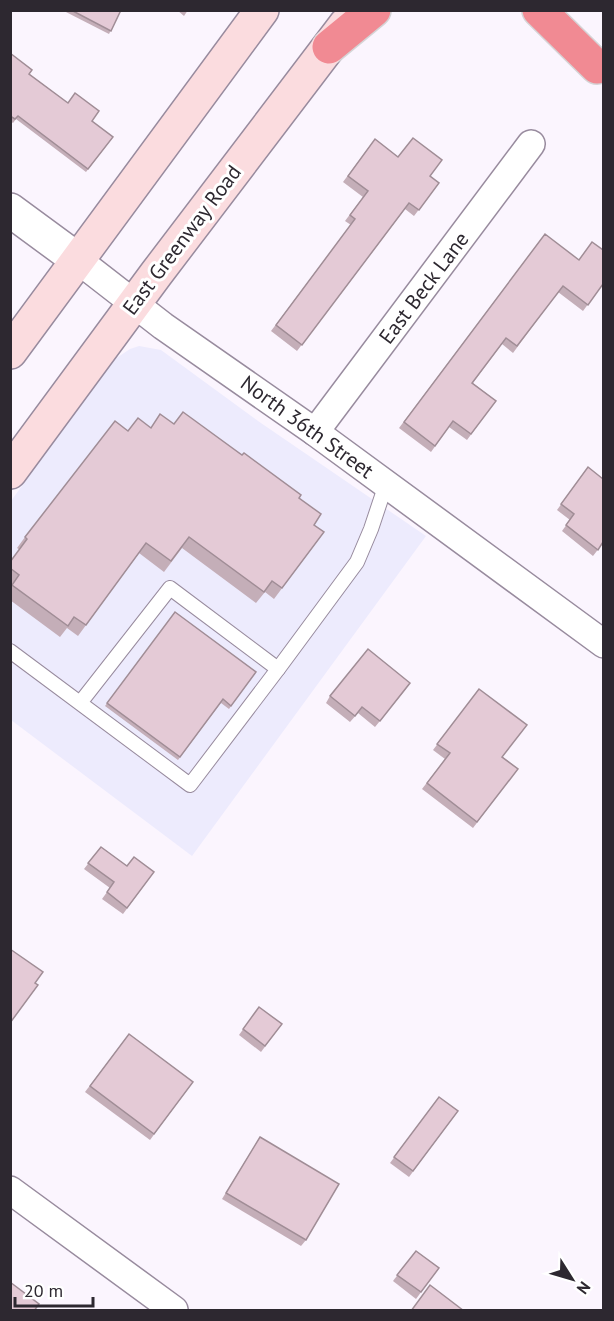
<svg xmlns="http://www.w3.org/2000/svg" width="614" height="1321" font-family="'PT Sans',sans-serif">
<rect width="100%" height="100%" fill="#fbf5fe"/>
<path fill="#edebfd" d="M 139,346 L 161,350 L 258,421 L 426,536 L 192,856 L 11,720 L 11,501 L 112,361 L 130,349 Z"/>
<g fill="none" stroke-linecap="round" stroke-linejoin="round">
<g stroke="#988b9e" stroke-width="16">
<g id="service">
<path d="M 10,651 L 190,785 L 278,669 L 170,588 L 80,703"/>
<path d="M 278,669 L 357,562 L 371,529 L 386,484"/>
</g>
</g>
<g stroke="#988b9e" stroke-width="30">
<g id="minor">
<path d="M 78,260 L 163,326 L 315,432 L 604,644"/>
<path d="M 315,432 L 531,144"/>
<path d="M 10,1190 L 174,1310"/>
</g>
</g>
<g stroke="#988b9e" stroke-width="36">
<path id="tertiary" d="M 10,210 L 78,260"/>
</g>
<g stroke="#988b9e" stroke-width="36">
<g id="secondary">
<path d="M 10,352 L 262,10"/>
<path d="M 10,472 L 156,274 L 346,24"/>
</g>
</g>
<g stroke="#d5d4d6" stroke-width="36">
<g id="motorway">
<path d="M 539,10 L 597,67"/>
<path d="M 329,47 L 374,10"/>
</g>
</g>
<use href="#service" stroke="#fff" stroke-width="14"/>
<use href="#minor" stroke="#fff" stroke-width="27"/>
<use href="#tertiary" stroke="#fff" stroke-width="33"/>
<use href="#secondary" stroke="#fbdcdf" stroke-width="33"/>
<use href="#motorway" stroke="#f18a93" stroke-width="33"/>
</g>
<g fill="#c4aeb8">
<path d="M 62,10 L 121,10 L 109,34 Z"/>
<path d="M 177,10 L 188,10 L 184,16 Z"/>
<path d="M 10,53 L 29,74 L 113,137 L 86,172 L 16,119 L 13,123 L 10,121 Z"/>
<path d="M 375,139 L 398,157 L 430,176 L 439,183 L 414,216 L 405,209 L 297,351 L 271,331 L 351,225 L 345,221 L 363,197 L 343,182 Z"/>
<path d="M 545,234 L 603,284 L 583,311 L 558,292 L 513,353 L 502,344 L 473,383 L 496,401 L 467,440 L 449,427 L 431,452 L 399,428 Z"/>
<path d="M 174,424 L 299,498 L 314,525 L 324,532 L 274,599 L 265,592 L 256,603 L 182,548 L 164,572 L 139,553 L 78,636 L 67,628 L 60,637 L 10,600 L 10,587 L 11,585 L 10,585 L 10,562 L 20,550 L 17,548 L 25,537 L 128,431 Z"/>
<path d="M 588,467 L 603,543 L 593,556 L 562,531 L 570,520 L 557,510 Z"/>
<path d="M 175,612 L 256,672 L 229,709 L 221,703 L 178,760 L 105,706 Z"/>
<path d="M 406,689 L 375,727 L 358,713 L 350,722 L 326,703 L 330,696 Z"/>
<path d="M 479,689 L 503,757 L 518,769 L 473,828 L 422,789 L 445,759 L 433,750 Z"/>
<path d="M 101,847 L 127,866 L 154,872 L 123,914 L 102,899 L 110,888 L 84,869 Z"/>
<path d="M 259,1007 L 282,1024 L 261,1052 L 239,1035 Z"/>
<path d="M 129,1034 L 193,1082 L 150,1140 L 85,1092 Z"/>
<path d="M 439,1097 L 458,1111 L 409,1177 L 390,1163 Z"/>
<path d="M 260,1137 L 306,1240 L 301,1246 L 222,1199 Z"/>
<path d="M 416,1251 L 439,1268 L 416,1299 L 393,1281 Z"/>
</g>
<g fill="#e4cad6" stroke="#a08d96" stroke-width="1.5">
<path d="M 71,10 L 121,10 L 111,31 Z"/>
<path d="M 10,53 L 32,70 L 29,74 L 68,103 L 75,93 L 99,111 L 92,121 L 113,137 L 88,169 L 18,116 L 15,119 L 10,116 Z"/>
<path d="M 413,138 L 442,160 L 430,176 L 439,183 L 419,210 L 409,203 L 302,345 L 276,325 L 355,219 L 350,215 L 368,191 L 348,176 L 375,139 L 398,157 Z"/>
<path d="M 545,234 L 579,260 L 592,242 L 603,250 L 603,284 L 588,305 L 563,286 L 517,346 L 506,338 L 472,383 L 496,401 L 471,434 L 453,421 L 435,446 L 404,422 Z"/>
<path d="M 183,412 L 242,455 L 244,453 L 301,495 L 299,498 L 321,514 L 314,525 L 324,532 L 282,588 L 272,581 L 264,592 L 189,537 L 171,561 L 146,543 L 86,625 L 74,617 L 68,626 L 12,585 L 19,575 L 10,568 L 10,562 L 27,539 L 25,537 L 115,421 L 128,431 L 138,418 L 151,428 L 160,414 L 174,424 Z"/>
<path d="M 588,467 L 603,479 L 603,542 L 598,550 L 566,525 L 574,514 L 561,504 Z"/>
<path d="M 175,612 L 256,672 L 231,706 L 223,699 L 180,757 L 107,703 Z"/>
<path d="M 368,649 L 410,683 L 380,721 L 362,707 L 355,716 L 330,696 Z"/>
<path d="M 479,689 L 527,725 L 502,757 L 518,769 L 477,822 L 427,783 L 450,753 L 437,744 Z"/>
<path d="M 101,847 L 127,866 L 134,857 L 154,872 L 127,908 L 107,892 L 114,882 L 88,863 Z"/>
<path d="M 10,949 L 43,972 L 35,983 L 38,985 L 10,1023 Z"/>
<path d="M 259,1007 L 282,1024 L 265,1046 L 243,1029 Z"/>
<path d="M 129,1034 L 193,1082 L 154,1134 L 90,1086 Z"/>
<path d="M 439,1097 L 458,1111 L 413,1171 L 394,1157 Z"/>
<path d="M 260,1137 L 339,1184 L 306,1240 L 226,1193 Z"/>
<path d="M 416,1251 L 439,1268 L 421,1292 L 397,1275 Z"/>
<path d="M 10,1282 L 39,1304 L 34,1311 L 10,1311 Z"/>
<path d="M 430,1285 L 464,1311 L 411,1311 Z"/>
</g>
<g text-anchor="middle" stroke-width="6" stroke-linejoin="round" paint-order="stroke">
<g font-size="21" fill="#2d2830" stroke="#fff">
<text transform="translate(182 240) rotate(-53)" y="7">East Greenway Road</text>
<text transform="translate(424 288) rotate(-53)" y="7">East Beck Lane</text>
<text transform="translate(307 427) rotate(36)" y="7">North 36th Street</text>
</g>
</g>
<rect width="614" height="1321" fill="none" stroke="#2d2830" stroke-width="24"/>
<g transform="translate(572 1279) rotate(127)" stroke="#ffffff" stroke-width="4.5" paint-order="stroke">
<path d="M0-4.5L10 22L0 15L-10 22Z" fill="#2d2830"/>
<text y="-9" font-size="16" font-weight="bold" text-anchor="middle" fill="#2d2830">N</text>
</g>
<path d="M15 1297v9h78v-9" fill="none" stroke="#2d2830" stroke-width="3"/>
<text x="24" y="1297" font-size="18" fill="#2d2830" stroke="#ffffff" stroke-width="4.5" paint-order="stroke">20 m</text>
</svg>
